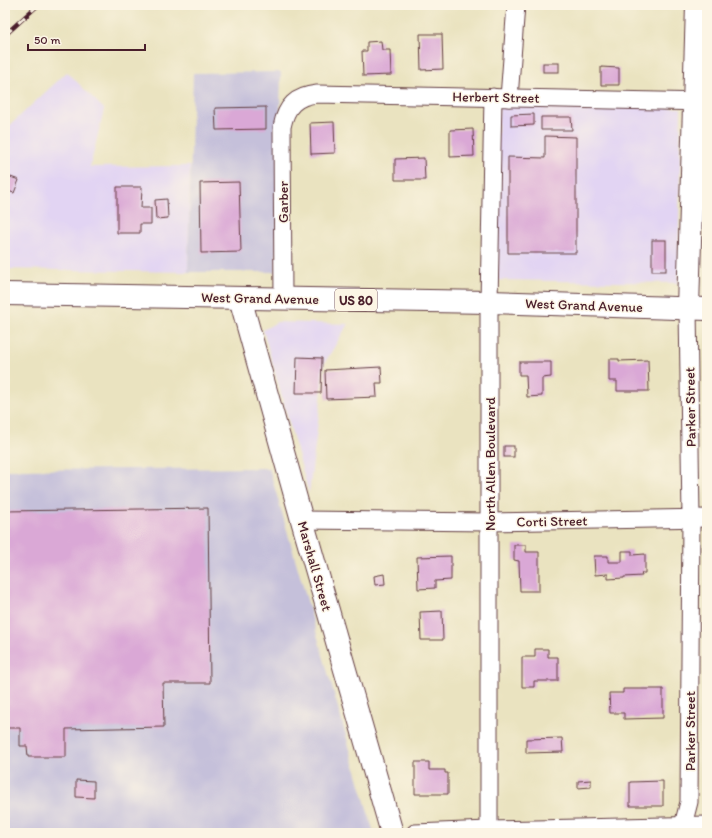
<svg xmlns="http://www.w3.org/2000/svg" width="712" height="838" font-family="Itim,sans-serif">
<rect width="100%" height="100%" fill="#fcf5e5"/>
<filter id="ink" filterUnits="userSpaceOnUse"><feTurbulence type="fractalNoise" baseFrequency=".025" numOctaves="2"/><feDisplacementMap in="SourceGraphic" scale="8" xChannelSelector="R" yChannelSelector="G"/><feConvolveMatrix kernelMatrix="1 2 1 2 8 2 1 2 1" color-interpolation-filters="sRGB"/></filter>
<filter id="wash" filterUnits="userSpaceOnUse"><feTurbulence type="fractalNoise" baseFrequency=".012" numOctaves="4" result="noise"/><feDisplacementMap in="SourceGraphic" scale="16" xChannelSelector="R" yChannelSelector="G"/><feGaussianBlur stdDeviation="0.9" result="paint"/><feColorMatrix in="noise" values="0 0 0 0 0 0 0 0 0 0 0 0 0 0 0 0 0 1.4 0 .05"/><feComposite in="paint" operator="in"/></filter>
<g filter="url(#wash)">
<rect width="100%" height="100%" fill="#eae3c0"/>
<g fill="#e2d4f3">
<path d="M 67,72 L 104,109 L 90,167 L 190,166 L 188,272 L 5,269 L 5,130 Z"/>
<path d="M 499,103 L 681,108 L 678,283 L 492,280 Z"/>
<path d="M 277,322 L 348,324 L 324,364 L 321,398 L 309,493 L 263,330 Z"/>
</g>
<g fill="#c5c0da">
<path d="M 281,72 L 276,272 L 188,272 L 193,73 Z"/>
<path d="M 269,468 L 374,833 L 5,833 L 5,470 Z"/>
</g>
<g id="blocks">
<g fill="#daa8d6">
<path d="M 420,34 L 442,34 L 443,69 L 421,70 Z"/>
<path d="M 381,41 L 382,50 L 390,50 L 391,75 L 363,76 L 362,51 L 367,51 L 367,42 Z"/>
<rect x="543" y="63" width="16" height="9"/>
<path d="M 601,67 L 619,68 L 619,85 L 601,85 Z"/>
<path d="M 266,107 L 266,129 L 216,130 L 215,108 Z"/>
<path d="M 534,114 L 534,125 L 511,126 L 511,115 Z"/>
<path d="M 541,117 L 571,117 L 572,130 L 541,130 Z"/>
<path d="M 334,122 L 335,153 L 311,154 L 310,123 Z"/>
<path d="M 473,129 L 474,156 L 450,157 L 450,130 Z"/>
<path d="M 545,136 L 576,137 L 576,253 L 508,253 L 508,157 L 545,158 Z"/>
<path d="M 424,158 L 425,180 L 395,180 L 395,159 Z"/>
<path d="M 5,175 L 19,180 L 14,193 L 5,190 Z"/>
<path d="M 239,182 L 241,252 L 201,253 L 200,183 Z"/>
<path d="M 117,187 L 142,187 L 141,208 L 151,208 L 151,224 L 140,224 L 140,233 L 117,233 Z"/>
<path d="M 167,199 L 168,218 L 156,219 L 155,200 Z"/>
<rect x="652" y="240" width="14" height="31"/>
<path d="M 297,357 L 322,358 L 321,393 L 296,393 Z"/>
<path d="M 609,359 L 619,359 L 619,361 L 648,360 L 649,391 L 617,391 L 617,381 L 609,381 Z"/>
<path d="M 519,362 L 551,362 L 551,377 L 542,378 L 542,396 L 527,397 L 526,375 L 519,375 Z"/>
<path d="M 381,367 L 382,383 L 376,383 L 377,397 L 326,399 L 325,370 Z"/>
<rect x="504" y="446" width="10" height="11"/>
<path d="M 208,508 L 210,683 L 163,683 L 164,727 L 66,729 L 66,757 L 28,757 L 27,746 L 20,746 L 20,728 L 6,728 L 6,697 L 5,697 L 5,511 Z"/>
<path d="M 514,545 L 526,545 L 526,552 L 539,552 L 539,591 L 520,591 L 519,561 L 514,560 Z"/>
<path d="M 622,551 L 632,551 L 632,555 L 645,554 L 645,573 L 641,573 L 642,576 L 624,577 L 624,578 L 608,579 L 608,574 L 595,575 L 594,556 L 608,556 L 608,562 L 622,562 Z"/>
<path d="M 451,556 L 451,580 L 435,581 L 435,588 L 418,589 L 417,557 Z"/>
<path d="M 384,574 L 385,584 L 375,585 L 374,576 Z"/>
<path d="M 442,611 L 443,640 L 421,640 L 420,612 Z"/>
<path d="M 535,649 L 548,649 L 548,657 L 558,657 L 558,681 L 534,681 L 534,687 L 522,687 L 522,657 L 535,657 Z"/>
<path d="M 623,689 L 663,689 L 663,718 L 624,719 L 624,713 L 610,713 L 609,693 L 623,693 Z"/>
<path d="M 562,738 L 563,752 L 526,753 L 526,739 Z"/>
<path d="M 415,762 L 429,762 L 429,770 L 445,770 L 445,773 L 448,773 L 448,794 L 415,794 Z"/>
<path d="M 76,780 L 94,781 L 94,798 L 76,797 Z"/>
<path d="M 591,780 L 591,787 L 578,788 L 578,781 Z"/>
<path d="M 663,781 L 663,806 L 630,806 L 630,782 Z"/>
</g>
</g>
</g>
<g filter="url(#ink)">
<use href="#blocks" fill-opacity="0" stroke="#623c41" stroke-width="1"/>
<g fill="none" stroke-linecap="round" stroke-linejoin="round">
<g stroke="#623c41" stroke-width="19">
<g id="street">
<path d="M 509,98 L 516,5"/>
<path d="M 283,299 L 282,127 C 286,106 296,96 317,94 L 707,102"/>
<path d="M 302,520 L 490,522 L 707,518"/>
<path d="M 489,830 L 489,302 L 493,97"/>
<path d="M 415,833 L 489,830 L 707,825"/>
<path d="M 681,833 L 689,802 L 691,518 L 688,308"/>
</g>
</g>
<g stroke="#623c41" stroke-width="24">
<g id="secondary">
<path d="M 240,298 L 302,520 L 392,833"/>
<path d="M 688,308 L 697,5"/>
</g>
</g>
<g stroke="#623c41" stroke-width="24">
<path id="highway" d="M 5,294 L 489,302 L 707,309"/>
</g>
<use href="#street" stroke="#fff" stroke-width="17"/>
<use href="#secondary" stroke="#fff" stroke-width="22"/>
<use href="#highway" stroke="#fff" stroke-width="22"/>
<g stroke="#4a1f2b" stroke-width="4.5">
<path id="rail" d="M 5,35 L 38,5"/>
</g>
<use href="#rail" stroke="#fcf5e5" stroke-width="3" stroke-dasharray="9" stroke-linecap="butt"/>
</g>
</g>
<g text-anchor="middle" stroke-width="3" stroke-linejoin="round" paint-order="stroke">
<rect fill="#fcf5e5" stroke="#7f5f63" stroke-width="1" x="335" y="289" width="42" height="22" rx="3"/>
<g font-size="13" font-weight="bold" fill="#4a1f2b">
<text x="356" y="305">US 80</text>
</g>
<g font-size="14" fill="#4a1f2b" stroke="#fcf5e5">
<text transform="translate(496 97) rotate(1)" y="5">Herbert Street</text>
<text transform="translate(283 202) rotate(-90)" y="5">Garber</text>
<text transform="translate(260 298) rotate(1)" y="5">West Grand Avenue</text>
<text transform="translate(584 305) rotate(2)" y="5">West Grand Avenue</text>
<text transform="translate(690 407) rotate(-91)" y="5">Parker Street</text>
<text transform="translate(490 464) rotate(-90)" y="5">North Allen Boulevard</text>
<text transform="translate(552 521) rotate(-1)" y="5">Corti Street</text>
<text transform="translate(315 566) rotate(74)" y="5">Marshall Street</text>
<text transform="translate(690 731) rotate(-90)" y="5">Parker Street</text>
</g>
</g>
<rect width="712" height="838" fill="none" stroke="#fcf5e5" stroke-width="20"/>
<path d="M28 44v6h117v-6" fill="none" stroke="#4a1f2b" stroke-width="2"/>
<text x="34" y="44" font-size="12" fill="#4a1f2b" stroke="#fcf5e5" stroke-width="3" paint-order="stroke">50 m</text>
</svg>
